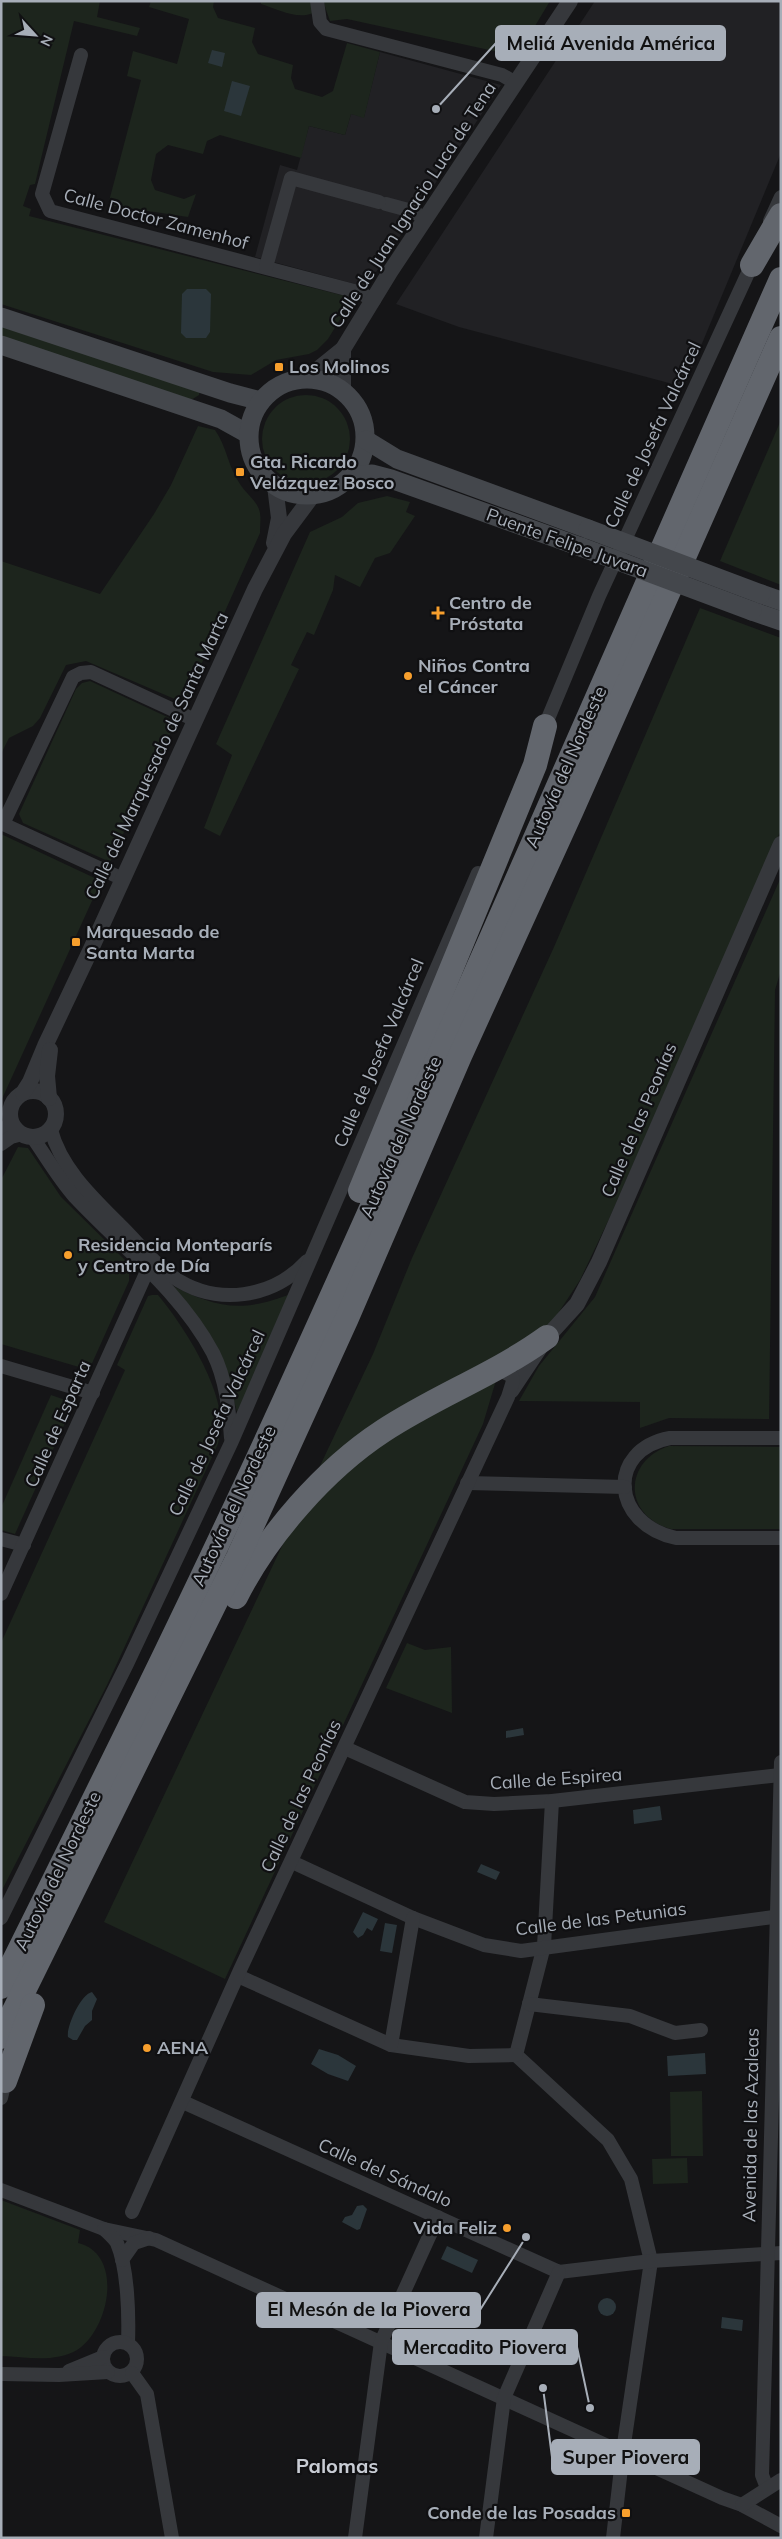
<svg xmlns="http://www.w3.org/2000/svg" width="782" height="2539" font-family="Mulish,sans-serif">
<rect width="100%" height="100%" fill="#151517"/>
<g fill="#212124">
<path d="M 595,1 L 781,1 L 781,153 L 684,387 L 459,327 L 396,304 Z"/>
<path d="M 380,52 L 501,85 L 366,287 L 255,257 L 280,165 L 297,170 L 309,126 L 345,135 L 351,114 L 364,117 Z"/>
</g>
<g fill="#1d251d">
<path d="M 1,1 L 100,1 L 97,17 L 140,28 L 137,36 L 74,21 L 35,184 L 30,185 L 23,206 L 31,209 L 29,216 L 353,298 L 328,339 L 317,350 L 309,354 L 276,360 L 251,375 L 213,372 L 1,304 Z"/>
<path d="M 151,1 L 214,1 L 213,7 L 218,18 L 255,28 L 252,42 L 258,54 L 293,65 L 291,78 L 295,89 L 322,97 L 333,91 L 347,43 L 380,52 L 364,118 L 351,114 L 345,135 L 309,126 L 301,158 L 220,135 L 207,141 L 203,154 L 168,145 L 156,154 L 151,180 L 155,190 L 184,199 L 196,194 L 188,217 L 108,205 L 141,80 L 127,76 L 133,51 L 177,64 L 189,19 L 149,7 Z"/>
<path d="M 261,1 L 311,1 L 313,13 C 297,20 277,9 261,4 Z"/>
<path d="M 323,1 L 550,1 L 517,56 L 347,19 L 330,21 Z"/>
<path d="M 1,323 L 200,389 L 199,395 L 191,400 L 1,338 Z"/>
<circle cx="306" cy="439" r="44"/>
<path d="M 781,420 L 781,585 L 720,561 Z"/>
<path d="M 198,426 L 215,430 C 227,447 228,467 240,484 C 246,494 258,501 260,513 C 261,519 260,527 260,533 L 184,703 L 86,661 L 66,665 L 40,718 L 33,726 L 9,738 L 1,754 L 1,561 L 100,594 L 154,514 L 171,485 Z"/>
<path d="M 387,496 L 410,502 L 406,512 L 415,516 L 390,553 L 375,558 L 360,587 L 335,575 L 333,590 L 314,635 L 307,632 L 291,665 L 299,669 L 220,836 L 204,828 L 232,755 L 216,744 L 310,532 L 342,517 L 358,503 Z"/>
<path d="M 700,608 L 781,638 L 781,830 L 609,1219 L 580,1280 L 553,1321 L 497,1377 L 483,1424 L 225,1979 L 104,1922 L 373,1354 L 412,1258 L 554,947 Z"/>
<path d="M 90,681 L 176,721 L 110,862 L 23,823 L 19,814 L 76,689 L 82,683 Z"/>
<path d="M 1,834 L 101,881 L 1,1101 Z"/>
<path d="M 781,877 L 781,970 L 775,990 L 769,1419 L 669,1418 L 640,1428 L 640,1402 L 519,1401 L 539,1366 L 595,1297 Z"/>
<path d="M 18,1147 L 28,1148 L 61,1197 L 129,1264 L 129,1281 L 89,1370 L 1,1344 L 1,1180 Z"/>
<path d="M 167,1283 C 216,1308 241,1314 293,1293 L 237,1412 L 226,1370 Z"/>
<path d="M 152,1295 L 158,1295 C 183,1325 221,1384 221,1425 C 221,1431 219,1438 218,1444 L 107,1685 L 1,1892 L 1,1643 L 125,1370 L 117,1365 L 148,1296 Z"/>
<path d="M 51,1395 L 74,1403 L 15,1534 L 1,1530 L 1,1508 Z"/>
<path d="M 669,1446 L 781,1447 L 781,1529 L 671,1529 C 623,1516 623,1461 669,1446 Z"/>
<path d="M 407,1643 L 425,1650 L 451,1647 L 452,1713 L 386,1688 Z"/>
<path d="M 702,2091 L 703,2156 L 671,2156 L 670,2092 Z"/>
<path d="M 687,2158 L 688,2183 L 653,2184 L 652,2159 Z"/>
<path d="M 1,2200 L 80,2230 L 78,2243 C 124,2254 110,2329 77,2350 C 55,2363 26,2357 1,2356 Z"/>
</g>
<g fill="#2b363b">
<path d="M 212,50 L 225,53 L 222,67 L 208,63 Z"/>
<path d="M 232,81 L 250,86 L 241,116 L 224,111 Z"/>
<path d="M 187,289 L 206,289 L 211,294 L 210,332 L 206,338 L 186,338 L 181,333 L 182,294 Z"/>
<path d="M 523,1728 L 524,1735 L 506,1738 L 506,1731 Z"/>
<path d="M 660,1806 L 662,1820 L 634,1824 L 633,1810 Z"/>
<path d="M 481,1864 L 500,1872 L 496,1880 L 477,1872 Z"/>
<path d="M 363,1912 L 378,1919 L 372,1931 L 367,1928 L 363,1935 L 358,1938 L 353,1932 Z"/>
<path d="M 385,1923 L 397,1925 L 392,1953 L 380,1951 Z"/>
<path d="M 92,1992 L 97,1999 L 92,2011 L 92,2020 L 85,2026 L 77,2040 L 73,2040 L 68,2037 C 66,2027 81,1994 92,1992 Z"/>
<path d="M 319,2049 L 338,2055 L 356,2066 L 348,2081 L 328,2074 L 311,2064 Z"/>
<path d="M 705,2053 L 706,2074 L 668,2076 L 667,2056 Z"/>
<path d="M 363,2205 L 367,2209 L 360,2229 L 357,2230 L 342,2222 L 345,2217 L 352,2215 L 357,2206 Z"/>
<path d="M 447,2246 L 478,2260 L 472,2273 L 441,2259 Z"/>
<circle cx="607" cy="2307" r="9"/>
<path d="M 722,2317 L 743,2320 L 742,2331 L 721,2328 Z"/>
</g>
<g fill="none" stroke-linecap="round" stroke-linejoin="round">
<g stroke="#36383c" stroke-width="14">
<path d="M 317,1 L 320,22 L 326,29 L 502,75 L 516,83"/>
<path d="M 81,55 L 42,194 L 50,211 L 358,292 L 374,300"/>
<path d="M 386,204 L 412,211 L 426,219"/>
<path d="M 770,221 L 781,197"/>
<path d="M 266,267 L 291,178 L 379,202"/>
<path d="M 542,733 L 599,596 L 754,260"/>
<path d="M 123,879 L 3,824 L 73,677 L 81,673 L 91,672 L 195,720"/>
<path d="M 51,1130 C 61,1168 92,1197 119,1224 C 137,1241 153,1263 173,1277 C 217,1307 273,1298 307,1261"/>
<path d="M 1,1137 L 11,1120"/>
<path d="M 33,1138 C 47,1158 59,1179 75,1197 C 122,1247 180,1291 213,1353 C 226,1379 229,1409 231,1438"/>
<path d="M 1,1144 L 11,1137 L 22,1134"/>
<path d="M 1,1366 L 93,1393"/>
<path d="M 512,1391 L 542,1346"/>
<path d="M 781,1438 L 670,1438 C 606,1450 611,1524 676,1538 L 781,1538"/>
<path d="M 467,1483 L 625,1487"/>
<path d="M 1,1539 L 24,1545"/>
<path d="M 1,1594 L 148,1269"/>
<path d="M 345,1748 L 465,1802 L 494,1804 L 552,1801 L 780,1775"/>
<path d="M 552,1801 L 544,1946 L 516,2055 L 608,2140 L 631,2179 L 651,2261 L 623,2451 L 613,2538"/>
<path d="M 292,1862 L 413,1918 L 484,1945 L 521,1951 L 781,1916"/>
<path d="M 1,1918 L 127,1664 L 232,1441 L 478,873"/>
<path d="M 238,1976 L 391,2045 L 469,2056 L 516,2055"/>
<path d="M 529,2004 L 630,2016 L 675,2033 L 701,2030"/>
<path d="M 391,2045 L 413,1918"/>
<path d="M 1,2098 L 5,2081"/>
<path d="M 183,2102 L 559,2272 L 651,2261 L 781,2253"/>
<path d="M 1,2190 L 104,2229 L 156,2240 L 722,2498 L 742,2505 L 781,2526"/>
<path d="M 132,2212 L 240,1970 L 508,1397 L 513,1381 L 512,1376 L 497,1369"/>
<path d="M 104,2229 C 108,2233 114,2238 117,2243 C 128,2269 129,2315 128,2343"/>
<path d="M 122,2260 L 134,2243 L 149,2238"/>
<circle cx="120" cy="2359" r="17"/>
<path d="M 69,2371 L 103,2357"/>
<path d="M 132,2373 L 147,2394 L 172,2538"/>
<path d="M 1,2374 L 59,2375 L 108,2372"/>
<path d="M 767,2488 L 762,2475 L 781,1762"/>
<path d="M 742,2505 L 781,2480"/>
<path d="M 355,2538 L 381,2342 L 438,2217"/>
<path d="M 486,2538 L 504,2398 L 559,2272"/>
</g>
<g stroke="#36383c" stroke-width="16">
<path d="M 307,378 L 343,349"/>
<path d="M 343,391 L 343,349 L 390,272 L 570,1"/>
<path d="M 274,543 L 279,518 L 275,486"/>
<circle cx="33" cy="1114" r="23"/>
<path d="M 23,1093 L 30,1082 L 45,1046 L 91,949 L 255,589 L 284,534 L 313,495"/>
<path d="M 49,1098 L 47,1076 L 50,1050"/>
<path d="M 547,1337 L 577,1304 L 599,1262 L 781,844"/>
</g>
<g stroke="#44474c" stroke-width="19">
<path d="M 1,317 L 230,393 L 261,401"/>
<path d="M 1,345 L 221,419 L 248,434"/>
<circle cx="307" cy="437" r="58"/>
<path d="M 366,440 L 397,459 L 588,529"/>
<path d="M 350,476 L 372,474 L 391,479 L 581,547"/>
<path d="M 761,594 L 781,601"/>
<path d="M 752,611 L 781,621"/>
</g>
<g stroke="#62666d" stroke-width="24">
<path d="M 752,265 L 781,215"/>
<path d="M 360,1191 L 535,765 L 545,726"/>
<path d="M 236,1597 C 267,1535 325,1469 383,1431 C 436,1396 496,1374 547,1337"/>
<path d="M 1,1987 C 103,1781 206,1575 300,1366 C 464,1005 621,641 781,279"/>
<path d="M 1,2037 L 238,1557 L 347,1318 L 460,1056 L 572,810 L 781,338"/>
<path d="M 5,2081 L 33,2005"/>
</g>
<g stroke="#44474c" stroke-width="19">
<path d="M 588,529 L 761,594"/>
<path d="M 581,547 L 752,611"/>
</g>
</g>
<g fill="#f79f2d" stroke="#101012" stroke-width="2">
<rect x="274" y="362" width="10" height="10" rx="2.5"/>
<rect x="235" y="467" width="10" height="10" rx="2.5"/>
<path d="M435.5 605.5h5v5h5v5h-5v5h-5v-5h-5v-5h5z"/>
<circle cx="408" cy="676" r="5"/>
<rect x="71" y="937" width="10" height="10" rx="2.5"/>
<circle cx="68" cy="1255" r="5"/>
<circle cx="147" cy="2048" r="5"/>
<circle cx="507" cy="2228" r="5"/>
<rect x="621" y="2508" width="10" height="10" rx="2.5"/>
</g>
<g text-anchor="middle" stroke-width="4.5" stroke-linejoin="round" paint-order="stroke">
<g font-size="18" fill="#a7aeb8" stroke="#101012">
<text transform="translate(413 205) rotate(-57)" y="6">Calle de Juan Ignacio Luca de Tena</text>
<text transform="translate(156 219) rotate(15)" y="6">Calle Doctor Zamenhof</text>
<text transform="translate(653 435) rotate(-65)" y="6">Calle de Josefa Valcárcel</text>
<text transform="translate(567 543) rotate(20)" y="6">Puente Felipe Juvara</text>
<text transform="translate(157 756) rotate(-65)" y="6">Calle del Marquesado de Santa Marta</text>
<text transform="translate(566 767) rotate(-66)" y="6">Autovía del Nordeste</text>
<text transform="translate(379 1053) rotate(-67)" y="6">Calle de Josefa Valcárcel</text>
<text transform="translate(639 1120) rotate(-67)" y="6">Calle de las Peonías</text>
<text transform="translate(401 1137) rotate(-66)" y="6">Autovía del Nordeste</text>
<text transform="translate(217 1423) rotate(-65)" y="6">Calle de Josefa Valcárcel</text>
<text transform="translate(58 1424) rotate(-66)" y="6">Calle de Esparta</text>
<text transform="translate(234 1506) rotate(-65)" y="6">Autovía del Nordeste</text>
<text transform="translate(556 1779) rotate(-4)" y="6">Calle de Espirea</text>
<text transform="translate(301 1796) rotate(-65)" y="6">Calle de las Peonías</text>
<text transform="translate(58 1871) rotate(-64)" y="6">Autovía del Nordeste</text>
<text transform="translate(601 1919) rotate(-7)" y="6">Calle de las Petunias</text>
<text transform="translate(751 2125) rotate(-89)" y="6">Avenida de las Azaleas</text>
<text transform="translate(385 2173) rotate(24)" y="6">Calle del Sándalo</text>
</g>
<g font-size="18" font-weight="bold" fill="#a7aeb8" stroke="#101012" text-anchor="start">
<text x="289" y="373">Los Molinos</text>
<text x="250" y="468">Gta. Ricardo<tspan x="250" dy="21">Velázquez Bosco</tspan></text>
<text x="449" y="609">Centro de<tspan x="449" dy="21">Próstata</tspan></text>
<text x="418" y="672">Niños Contra<tspan x="418" dy="21">el Cáncer</tspan></text>
<text x="86" y="938">Marquesado de<tspan x="86" dy="21">Santa Marta</tspan></text>
<text x="78" y="1251">Residencia Monteparís<tspan x="78" dy="21">y Centro de Día</tspan></text>
<text x="157" y="2054">AENA</text>
<text x="497" y="2234" text-anchor="end">Vida Feliz</text>
<text x="616" y="2519" text-anchor="end">Conde de las Posadas</text>
</g>
<g font-size="20" font-weight="bold" fill="#c8ccd4" stroke="#101012">
<text x="337" y="2473">Palomas</text>
</g>
</g>
<path fill="none" stroke="#a7aeb8" stroke-width="2" d="M436 109L496 43M526 2237L480 2310M590 2408L577 2347M543 2388L552 2457"/>
<g fill="#a7aeb8" stroke="#101012" stroke-width="2">
<circle cx="436" cy="109" r="5"/>
<circle cx="526" cy="2237" r="5"/>
<circle cx="590" cy="2408" r="5"/>
<circle cx="543" cy="2388" r="5"/>
</g>
<g fill="#a7aeb8" stroke="#a7aeb8" stroke-width="2">
<rect x="496" y="26" width="229" height="34" rx="5"/>
<rect x="257" y="2293" width="223" height="34" rx="5"/>
<rect x="393" y="2330" width="184" height="34" rx="5"/>
<rect x="552" y="2440" width="147" height="34" rx="5"/>
</g>
<g font-size="19" text-anchor="middle" font-weight="bold" fill="#111">
<text x="611" y="50">Meliá Avenida América</text>
<text x="369" y="2316">El Mesón de la Piovera</text>
<text x="485" y="2354">Mercadito Piovera</text>
<text x="626" y="2464">Super Piovera</text>
</g>
<rect width="782" height="2539" fill="none" stroke="#a7aeb8" stroke-width="5"/>
<g transform="translate(35 35) rotate(116)" stroke="#101012" stroke-width="4" paint-order="stroke">
<path d="M0-4L9 19L0 12L-9 19Z" fill="#a7aeb8"/>
<text y="-8" font-size="14" font-weight="bold" text-anchor="middle" fill="#a7aeb8">N</text>
</g>
</svg>
